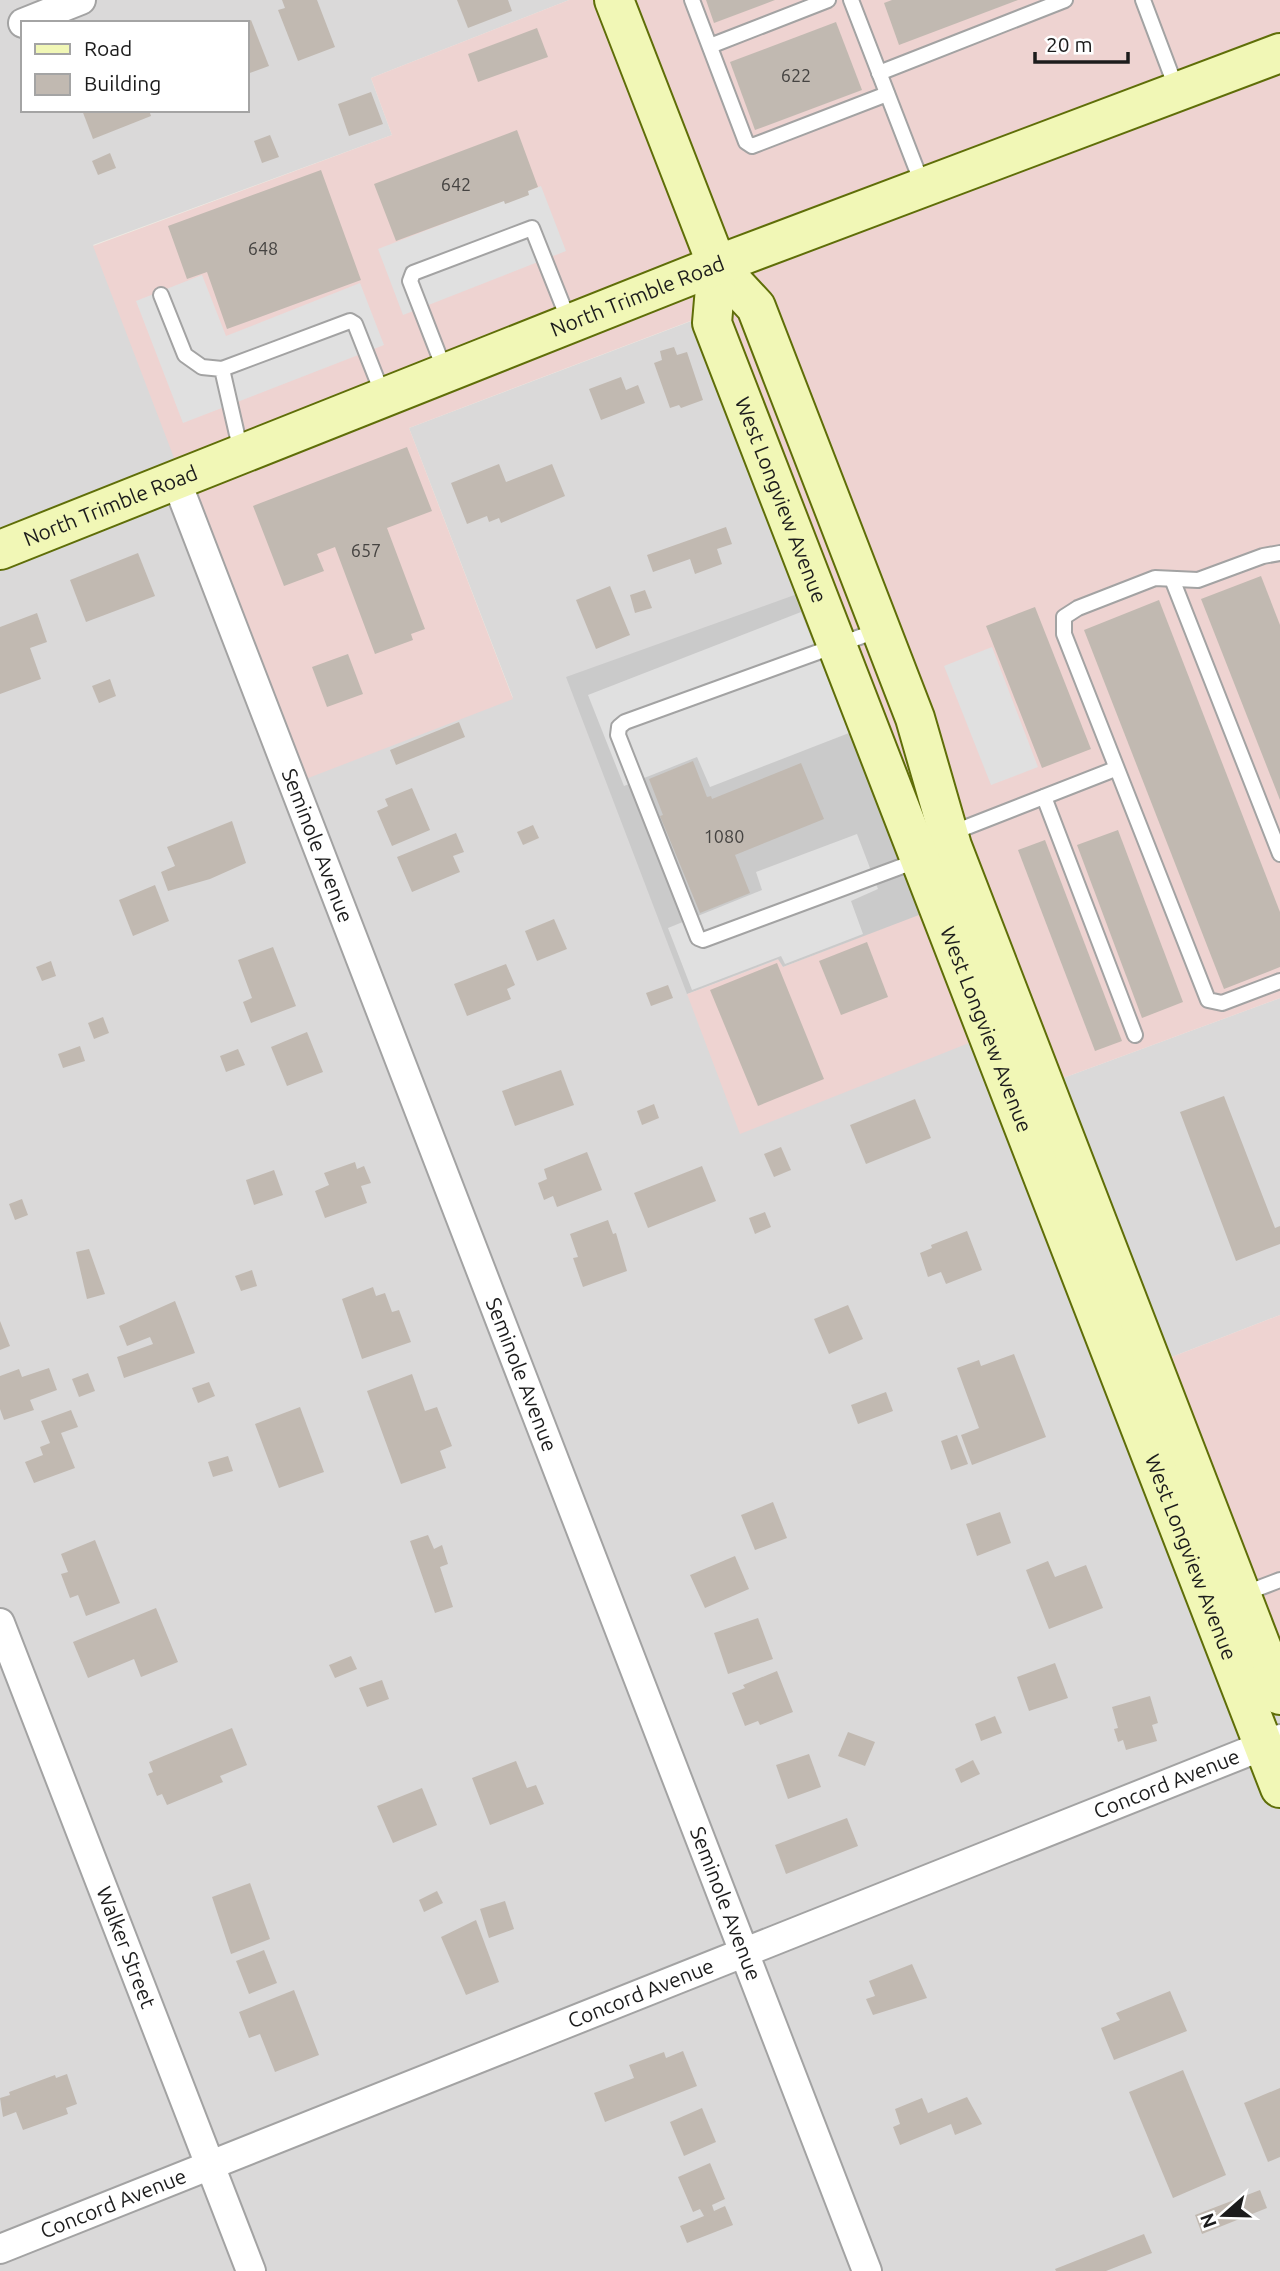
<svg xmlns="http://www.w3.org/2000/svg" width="1280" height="2271" font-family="Ubuntu,sans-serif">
<rect width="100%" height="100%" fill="#edeae2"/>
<path fill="#dad9d9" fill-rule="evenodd" d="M 0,0 L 569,0 L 371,78 L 392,135 L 93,245 L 513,698 L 409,428 L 694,320 L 858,743 L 779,960 L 687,994 L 1030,1019 L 1055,1081 L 1280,998 L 1280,1315 L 1164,1360 L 1280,1666 L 1280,2271 L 0,2271 ZM 23,23 L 247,23 L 247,110 L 23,110 Z"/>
<g fill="#eed3d1">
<path d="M 569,0 L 1280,0 L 1280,998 L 1055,1081 L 1029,1019 L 740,1134 L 687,994 L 779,959 L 783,967 L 932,909 L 693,320 L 409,428 L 513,699 L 298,782 L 93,246 L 392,135 L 371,78 Z"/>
<path d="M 1280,1315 L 1280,1666 L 1164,1360 Z"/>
</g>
<path fill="#cacaca" d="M 800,593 L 932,910 L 783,967 L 778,959 L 687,994 L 566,677 Z"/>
<g fill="#e0e0e0">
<path d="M 541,186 L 566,251 L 403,315 L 378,249 Z"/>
<path d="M 202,275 L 226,336 L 360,283 L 384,345 L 183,423 L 136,301 Z"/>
<path d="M 801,612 L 849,733 L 710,787 L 697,757 L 624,786 L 588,695 Z"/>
<path d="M 992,647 L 1038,767 L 991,785 L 944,666 Z"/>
<path d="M 857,834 L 878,889 L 851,901 L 863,934 L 785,964 L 781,956 L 692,990 L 668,928 L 762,890 L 756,872 Z"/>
</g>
<g fill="#c1b9b1">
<path d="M 282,0 L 317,0 L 335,47 L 298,61 L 278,10 L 285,8 Z"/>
<path d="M 457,0 L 508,0 L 512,11 L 468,28 Z"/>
<path d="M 706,0 L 775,0 L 714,23 Z"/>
<path d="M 892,0 L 1018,0 L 899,45 L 884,3 Z"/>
<path d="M 251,20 L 269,66 L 247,74 L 247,22 Z"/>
<path d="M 836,22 L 862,90 L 755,130 L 730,62 Z"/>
<path d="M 537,28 L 548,57 L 478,82 L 468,54 Z"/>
<path d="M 371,92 L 383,124 L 349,136 L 338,104 Z"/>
<path d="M 82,110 L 149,110 L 151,116 L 93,139 Z"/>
<path d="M 517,130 L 538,187 L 528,191 L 529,195 L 505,204 L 504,201 L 396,241 L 374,184 Z"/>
<path d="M 270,135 L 279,157 L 262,163 L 254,141 Z"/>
<path d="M 110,153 L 116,168 L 98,175 L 92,161 Z"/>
<path d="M 321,170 L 361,280 L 227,329 L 207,272 L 187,279 L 168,226 Z"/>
<path d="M 674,347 L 677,355 L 687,352 L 703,400 L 681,408 L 679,405 L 670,408 L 654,363 L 662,360 L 660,351 Z"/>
<path d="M 621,377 L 626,390 L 638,385 L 645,403 L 601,420 L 589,389 Z"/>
<path d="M 407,447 L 432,511 L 387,528 L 425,629 L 411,634 L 413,640 L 375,654 L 335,547 L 317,554 L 324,571 L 284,586 L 253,506 Z"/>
<path d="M 499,464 L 506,482 L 552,464 L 565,496 L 501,523 L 499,518 L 489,522 L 487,516 L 467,524 L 451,483 Z"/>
<path d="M 726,527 L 732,544 L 717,549 L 722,564 L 695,574 L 690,559 L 653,572 L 647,555 Z"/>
<path d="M 138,553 L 155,596 L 86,622 L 70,580 Z"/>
<path d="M 1261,576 L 1280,625 L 1280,800 L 1201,599 Z"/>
<path d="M 610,586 L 630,635 L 596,649 L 576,600 Z"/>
<path d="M 645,590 L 652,608 L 635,613 L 630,595 Z"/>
<path d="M 1159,600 L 1280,912 L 1280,967 L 1224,989 L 1084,630 Z"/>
<path d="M 1035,607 L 1091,749 L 1042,768 L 986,626 Z"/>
<path d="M 37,613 L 47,642 L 30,648 L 41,679 L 0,694 L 0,627 Z"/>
<path d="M 348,654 L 363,694 L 327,707 L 312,667 Z"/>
<path d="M 110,679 L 116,696 L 99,703 L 92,686 Z"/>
<path d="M 459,722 L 465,737 L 396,765 L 390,750 Z"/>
<path d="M 693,761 L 707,797 L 711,796 L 712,799 L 801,763 L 824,819 L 735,855 L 750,893 L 700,913 L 660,816 L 663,815 L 649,779 Z"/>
<path d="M 412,788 L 430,830 L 392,846 L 377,811 L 388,806 L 385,799 Z"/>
<path d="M 232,821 L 246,863 L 210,879 L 168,891 L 161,872 L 175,866 L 167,847 Z"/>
<path d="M 533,825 L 539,838 L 523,845 L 517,832 Z"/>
<path d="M 1118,830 L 1183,1002 L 1142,1018 L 1077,845 Z"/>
<path d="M 456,833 L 464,852 L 453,856 L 460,872 L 412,892 L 397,857 Z"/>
<path d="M 1045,840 L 1122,1041 L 1095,1051 L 1018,850 Z"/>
<path d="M 155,885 L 169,921 L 133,936 L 119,900 Z"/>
<path d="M 554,919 L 567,949 L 537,961 L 525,931 Z"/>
<path d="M 867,942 L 888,997 L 841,1015 L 819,961 Z"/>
<path d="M 273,947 L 296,1006 L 251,1023 L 243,1002 L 252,998 L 238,960 Z"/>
<path d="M 51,961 L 56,976 L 42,981 L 36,967 Z"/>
<path d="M 777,963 L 824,1079 L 758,1106 L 710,990 Z"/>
<path d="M 506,964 L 515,985 L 507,989 L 511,999 L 467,1016 L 454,984 Z"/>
<path d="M 668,985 L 673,998 L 651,1006 L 646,993 Z"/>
<path d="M 103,1017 L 109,1033 L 94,1039 L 88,1023 Z"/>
<path d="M 307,1032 L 323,1072 L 287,1086 L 271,1047 Z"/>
<path d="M 80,1046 L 85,1061 L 63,1068 L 58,1054 Z"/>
<path d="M 238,1049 L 245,1065 L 226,1072 L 220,1056 Z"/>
<path d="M 561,1070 L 574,1105 L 515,1126 L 502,1091 Z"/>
<path d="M 1224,1096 L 1275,1228 L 1280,1226 L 1280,1244 L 1236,1261 L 1180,1112 Z"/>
<path d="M 915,1099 L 931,1138 L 866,1164 L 850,1125 Z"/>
<path d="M 654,1104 L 659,1118 L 642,1125 L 637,1111 Z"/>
<path d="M 781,1147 L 791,1170 L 774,1177 L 764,1154 Z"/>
<path d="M 587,1152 L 602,1190 L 557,1207 L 553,1196 L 544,1200 L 538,1183 L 547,1179 L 544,1169 Z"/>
<path d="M 355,1162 L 357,1169 L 364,1166 L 371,1183 L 361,1186 L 367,1203 L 325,1218 L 315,1191 L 329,1185 L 324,1173 Z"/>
<path d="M 702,1166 L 716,1201 L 648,1228 L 634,1193 Z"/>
<path d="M 274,1170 L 283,1195 L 254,1205 L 246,1180 Z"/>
<path d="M 22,1199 L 28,1215 L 15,1220 L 9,1204 Z"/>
<path d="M 765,1212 L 771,1227 L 755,1234 L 749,1218 Z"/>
<path d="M 608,1220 L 613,1234 L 616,1233 L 627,1271 L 583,1287 L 573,1258 L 578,1257 L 570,1234 Z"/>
<path d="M 967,1231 L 982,1270 L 946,1284 L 941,1272 L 928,1277 L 920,1253 L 932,1248 L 931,1245 Z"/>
<path d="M 89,1249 L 105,1294 L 87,1299 L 76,1252 Z"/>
<path d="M 252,1270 L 257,1286 L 241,1291 L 235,1276 Z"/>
<path d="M 373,1287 L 376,1296 L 385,1293 L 392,1312 L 399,1310 L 411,1342 L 362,1359 L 342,1299 Z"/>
<path d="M 175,1301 L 195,1353 L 124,1378 L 117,1357 L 153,1344 L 150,1337 L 127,1346 L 119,1326 Z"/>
<path d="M 848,1305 L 863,1339 L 829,1354 L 814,1319 Z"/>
<path d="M 0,1321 L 10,1346 L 0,1350 Z"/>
<path d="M 1014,1354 L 1046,1437 L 972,1465 L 961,1435 L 979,1428 L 957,1368 L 979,1360 L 981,1366 Z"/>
<path d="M 49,1368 L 57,1390 L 30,1400 L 34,1410 L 4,1420 L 0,1409 L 0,1376 L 19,1369 L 22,1377 Z"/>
<path d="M 88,1373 L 95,1391 L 79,1397 L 72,1379 Z"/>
<path d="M 412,1374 L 425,1411 L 437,1407 L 452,1446 L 440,1451 L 446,1468 L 401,1484 L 367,1391 Z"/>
<path d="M 209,1382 L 215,1396 L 198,1403 L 192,1388 Z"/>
<path d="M 886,1392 L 893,1411 L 858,1424 L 851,1405 Z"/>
<path d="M 300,1407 L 324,1472 L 279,1488 L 255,1424 Z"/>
<path d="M 71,1410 L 78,1427 L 61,1433 L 75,1468 L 34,1483 L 25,1462 L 43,1455 L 40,1447 L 50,1443 L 41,1421 Z"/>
<path d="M 957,1435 L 968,1464 L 951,1470 L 941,1441 Z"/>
<path d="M 228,1456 L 233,1471 L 213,1477 L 208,1462 Z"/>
<path d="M 773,1502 L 787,1538 L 755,1550 L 741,1515 Z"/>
<path d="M 1000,1512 L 1011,1543 L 977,1556 L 966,1524 Z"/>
<path d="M 428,1535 L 434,1549 L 442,1545 L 448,1564 L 440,1567 L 453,1607 L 435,1613 L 410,1541 Z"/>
<path d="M 95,1540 L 120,1603 L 86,1616 L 78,1595 L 70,1598 L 61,1574 L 68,1572 L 61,1554 Z"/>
<path d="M 735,1556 L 749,1589 L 705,1608 L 690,1575 Z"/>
<path d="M 1048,1561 L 1055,1577 L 1086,1565 L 1103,1608 L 1049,1629 L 1026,1570 Z"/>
<path d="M 156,1608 L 178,1662 L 141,1677 L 134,1659 L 88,1678 L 73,1642 Z"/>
<path d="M 758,1618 L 773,1659 L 728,1674 L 714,1633 Z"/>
<path d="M 351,1656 L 357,1669 L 335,1678 L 329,1665 Z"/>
<path d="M 1055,1663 L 1068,1698 L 1029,1711 L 1017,1677 Z"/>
<path d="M 777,1671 L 793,1712 L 760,1725 L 758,1721 L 745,1726 L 732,1693 L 745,1688 L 743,1685 Z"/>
<path d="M 382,1680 L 389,1699 L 367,1707 L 359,1688 Z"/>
<path d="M 1150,1696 L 1158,1723 L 1152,1725 L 1157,1741 L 1126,1750 L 1123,1740 L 1118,1742 L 1114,1729 L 1118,1728 L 1112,1707 Z"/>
<path d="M 995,1716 L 1002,1733 L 981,1741 L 975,1724 Z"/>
<path d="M 232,1728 L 247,1765 L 220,1776 L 223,1782 L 167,1805 L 162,1794 L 157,1796 L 148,1774 L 153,1772 L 149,1762 Z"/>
<path d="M 848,1732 L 875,1742 L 865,1766 L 838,1756 Z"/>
<path d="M 809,1754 L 821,1787 L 788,1799 L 776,1765 Z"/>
<path d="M 973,1760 L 980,1774 L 961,1783 L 955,1769 Z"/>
<path d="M 516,1761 L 527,1788 L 536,1785 L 544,1804 L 490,1825 L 472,1778 Z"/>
<path d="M 422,1788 L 437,1825 L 393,1843 L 377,1806 Z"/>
<path d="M 847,1818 L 858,1846 L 786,1874 L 775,1845 Z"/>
<path d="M 250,1883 L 270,1939 L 231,1954 L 212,1897 Z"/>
<path d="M 437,1891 L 443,1903 L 424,1912 L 419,1900 Z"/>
<path d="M 505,1901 L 514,1929 L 489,1938 L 480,1909 Z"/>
<path d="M 476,1920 L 499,1982 L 466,1995 L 441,1937 Z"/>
<path d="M 264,1950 L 277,1983 L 249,1994 L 236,1961 Z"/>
<path d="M 912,1964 L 927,1998 L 873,2015 L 866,1999 L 875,1996 L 869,1981 Z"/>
<path d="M 294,1990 L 319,2055 L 275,2072 L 260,2034 L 249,2038 L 239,2012 Z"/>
<path d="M 1170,1991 L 1187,2031 L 1114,2060 L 1101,2028 L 1120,2020 L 1116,2013 Z"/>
<path d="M 683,2051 L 697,2086 L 605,2122 L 594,2093 L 634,2078 L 629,2065 L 664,2052 L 666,2058 Z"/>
<path d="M 1183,2070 L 1226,2175 L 1173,2198 L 1129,2092 Z"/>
<path d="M 67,2074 L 77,2104 L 66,2108 L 68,2114 L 23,2130 L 16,2112 L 3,2117 L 0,2098 L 10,2095 L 9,2092 L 55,2075 L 56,2078 Z"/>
<path d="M 1280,2088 L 1280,2157 L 1268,2162 L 1244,2103 Z"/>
<path d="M 967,2097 L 982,2124 L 955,2135 L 951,2124 L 900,2145 L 893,2127 L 900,2124 L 895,2109 L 922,2098 L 928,2113 Z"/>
<path d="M 702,2108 L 716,2142 L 684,2156 L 670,2122 Z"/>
<path d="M 710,2163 L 725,2199 L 712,2205 L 714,2211 L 725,2206 L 733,2225 L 687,2243 L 680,2226 L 704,2216 L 700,2209 L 693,2212 L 678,2177 Z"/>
<path d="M 1260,2190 L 1267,2208 L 1202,2234 L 1195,2215 Z"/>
<path d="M 1144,2234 L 1152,2253 L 1106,2271 L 1056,2271 L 1055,2269 Z"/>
</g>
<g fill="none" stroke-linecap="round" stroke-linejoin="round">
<g stroke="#a3a3a3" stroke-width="18">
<g id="lane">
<path d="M 692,0 L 746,142 L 752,146 L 887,94"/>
<path d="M 851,0 L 923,186"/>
<path d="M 1143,0 L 1177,90"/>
<path d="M 710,46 L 828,0"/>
<path d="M 879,73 L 1065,0"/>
<path d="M 161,295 L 185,355 L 202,367 L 222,369 L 241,452"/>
<path d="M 222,369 L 350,321 L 355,324 L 383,395"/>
<path d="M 445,371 L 410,281 L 413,273 L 532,228 L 569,321"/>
<path d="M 1280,553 L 1263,556 L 1198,580 L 1155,578 L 1078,608 L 1064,617 L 1064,634 L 1208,1000 L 1222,1003 L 1280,981"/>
<path d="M 1172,579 L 1280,854"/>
<path d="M 879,630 L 625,722 L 619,727 L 618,735 L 698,938 L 703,940 L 919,860"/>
<path d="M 1044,797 L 1135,1035"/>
<path d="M 949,834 L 1115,769"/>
<path d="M 1243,1594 L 1280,1580"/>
</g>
</g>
<g stroke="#a3a3a3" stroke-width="32">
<g id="street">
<path d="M 23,23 L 81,0"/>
<path id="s1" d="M 176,480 L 867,2271"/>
<path id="s2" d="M 0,1623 L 251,2271"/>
<path id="s3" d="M 0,2249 L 1280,1739"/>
</g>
</g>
<g stroke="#5f6e08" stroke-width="42">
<g id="secondary">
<path d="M 614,0 L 717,265 L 756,307 L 915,718 L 952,846 L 1280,1695"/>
<path id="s4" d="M 717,265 L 712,323 L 1280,1788"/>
<path id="s5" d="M 0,550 L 717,265 L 1280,53"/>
</g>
</g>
<use href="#lane" stroke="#fff" stroke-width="14"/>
<use href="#street" stroke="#fff" stroke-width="28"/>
<use href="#secondary" stroke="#f1f7b6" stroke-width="38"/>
</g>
<g text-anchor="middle" stroke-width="7" stroke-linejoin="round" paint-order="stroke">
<g font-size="18" fill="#454341">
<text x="796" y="82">622</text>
<text x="456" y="191">642</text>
<text x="263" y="255">648</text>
<text x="366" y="557">657</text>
<text x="724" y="843">1080</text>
</g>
<g font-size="21" fill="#1c1c1c" stroke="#fff">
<text dy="7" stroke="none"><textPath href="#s5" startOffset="686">North Trimble Road</textPath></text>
<text dy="7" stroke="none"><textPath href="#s4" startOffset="248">West Longview Avenue</textPath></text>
<text dy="7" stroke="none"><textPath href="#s5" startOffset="119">North Trimble Road</textPath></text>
<text dy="7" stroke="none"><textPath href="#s1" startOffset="392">Seminole Avenue</textPath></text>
<text dy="7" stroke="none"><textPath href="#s4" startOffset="816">West Longview Avenue</textPath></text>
<text dy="7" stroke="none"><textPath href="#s1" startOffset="959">Seminole Avenue</textPath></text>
<text dy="7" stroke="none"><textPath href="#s4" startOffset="1382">West Longview Avenue</textPath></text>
<text dy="7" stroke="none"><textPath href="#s3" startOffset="1256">Concord Avenue</textPath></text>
<text dy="7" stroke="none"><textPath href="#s1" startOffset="1526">Seminole Avenue</textPath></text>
<text dy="7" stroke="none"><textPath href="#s2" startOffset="348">Walker Street</textPath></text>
<text dy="7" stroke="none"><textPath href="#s3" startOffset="690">Concord Avenue</textPath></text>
<text dy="7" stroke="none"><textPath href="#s3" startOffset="122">Concord Avenue</textPath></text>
</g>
</g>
<rect x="21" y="21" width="228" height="91" fill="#ffffff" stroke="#a4a4a4" stroke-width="2"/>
<rect x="35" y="44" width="35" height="10" fill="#f1f7b6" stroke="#a4a4a4" stroke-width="2"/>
<text x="84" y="56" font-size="21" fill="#1c1c1c">Road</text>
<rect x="35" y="74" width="35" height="21" fill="#c1b9b1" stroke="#a4a4a4" stroke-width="2"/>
<text x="84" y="91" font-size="21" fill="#1c1c1c">Building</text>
<g transform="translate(1224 2215) rotate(250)" stroke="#ffffff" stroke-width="5" paint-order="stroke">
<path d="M0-5L12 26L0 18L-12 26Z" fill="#1c1c1c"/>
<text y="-10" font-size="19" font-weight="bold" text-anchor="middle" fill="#1c1c1c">N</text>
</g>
<path d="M1035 52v10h93v-10" fill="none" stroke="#1c1c1c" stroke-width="3.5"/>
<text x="1046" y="52" font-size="21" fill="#1c1c1c" stroke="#ffffff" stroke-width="5" paint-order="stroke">20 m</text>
</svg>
